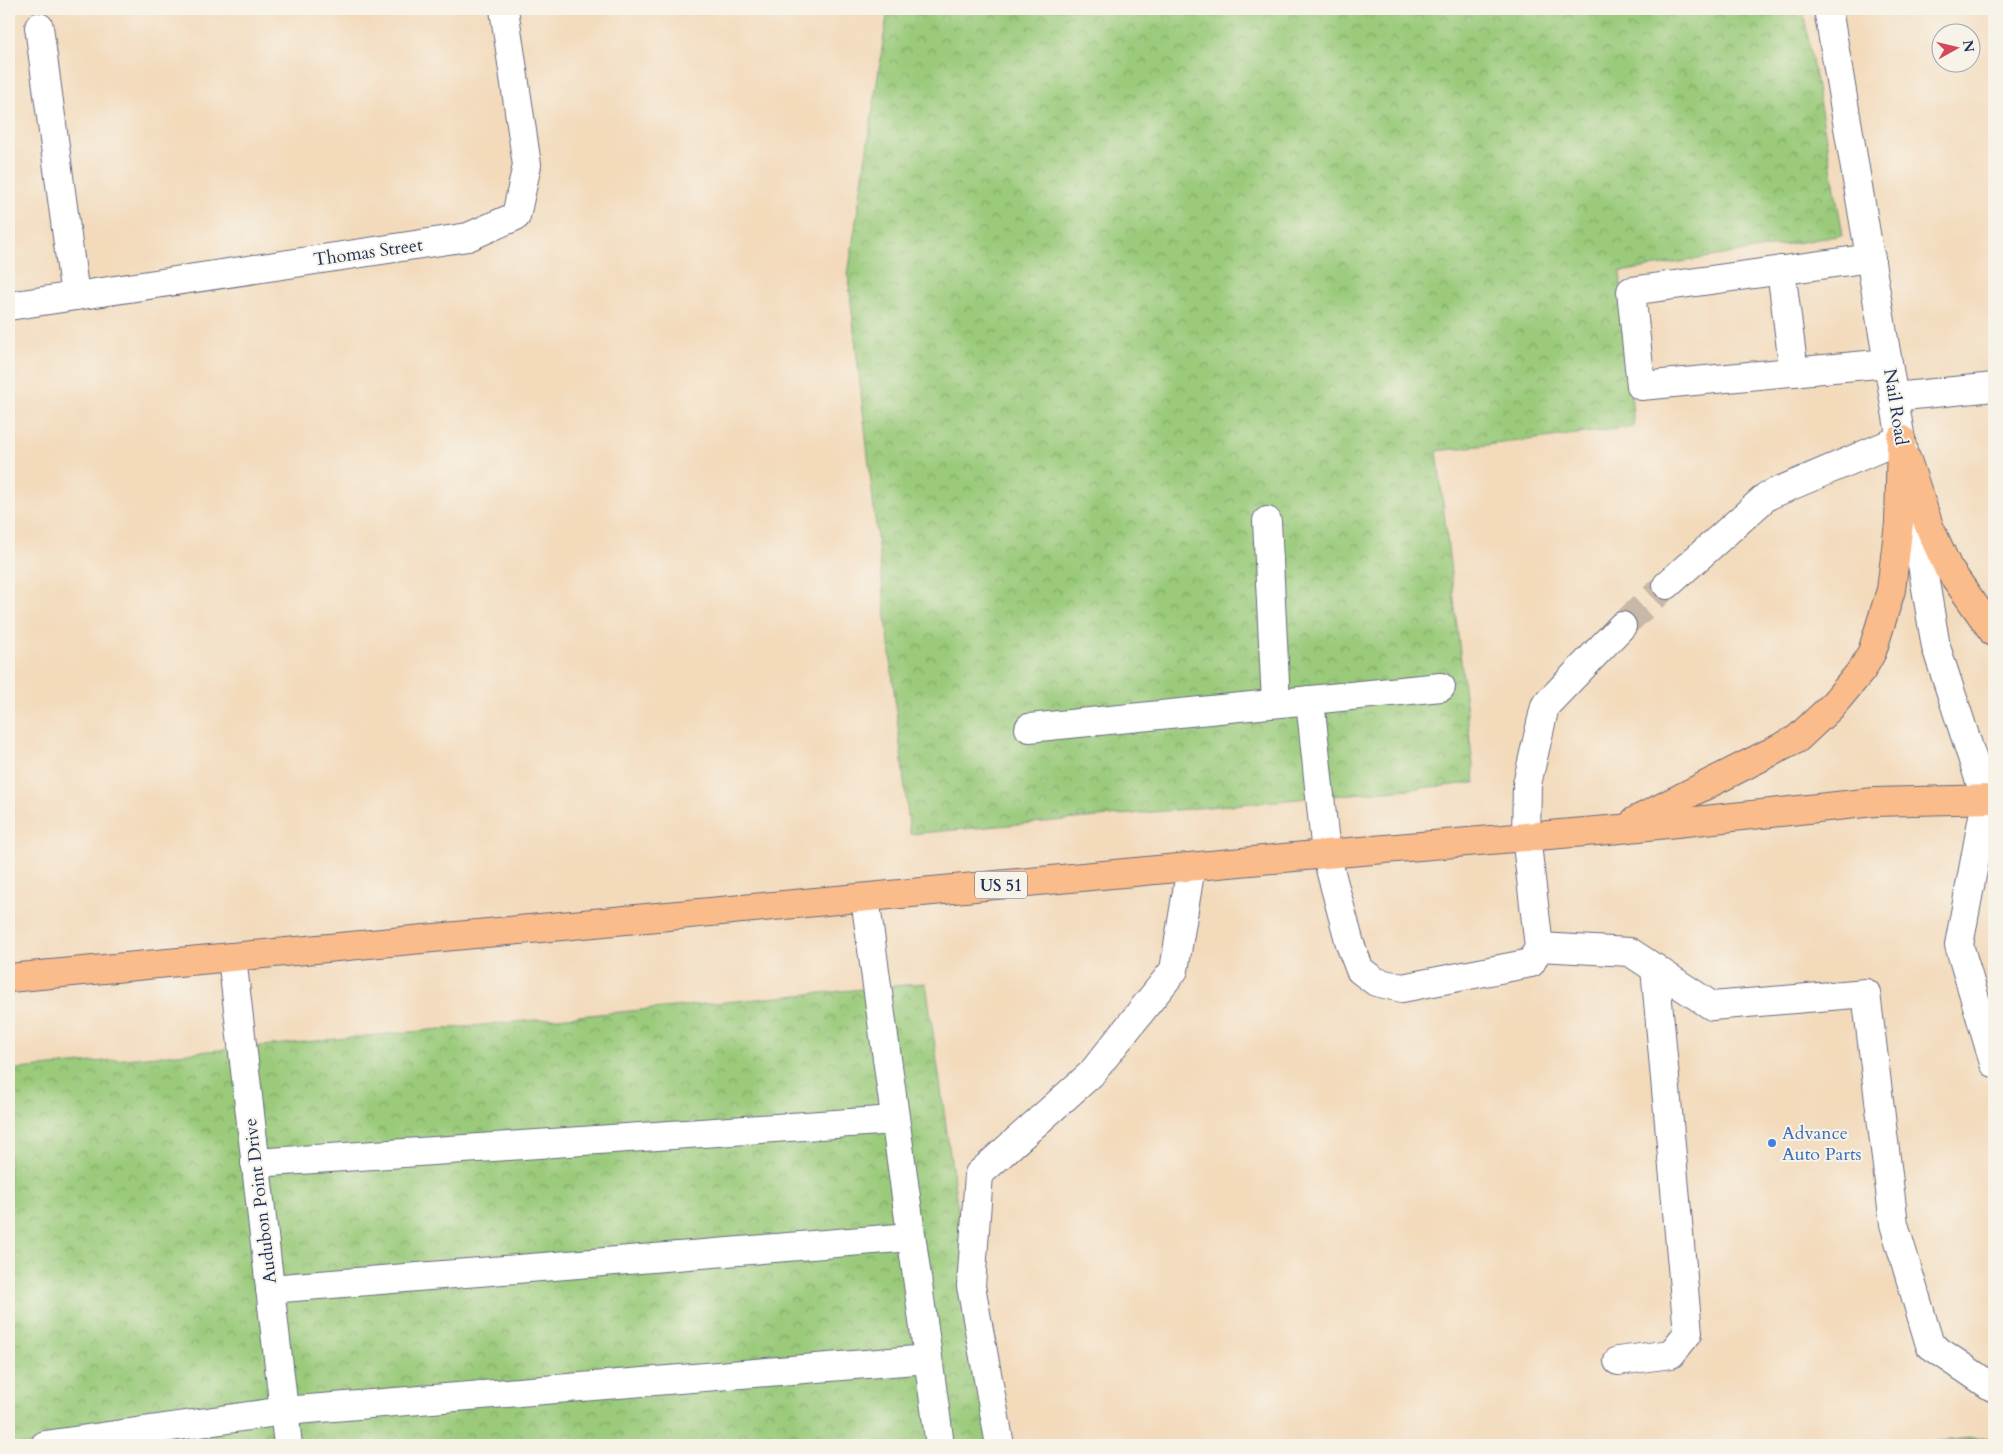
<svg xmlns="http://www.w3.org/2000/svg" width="2003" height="1454" font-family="Cardo,serif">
<defs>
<pattern id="forest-crowns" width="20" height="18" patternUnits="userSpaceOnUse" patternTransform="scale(1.25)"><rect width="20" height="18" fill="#7bae6a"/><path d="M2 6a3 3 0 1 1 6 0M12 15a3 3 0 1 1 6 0" fill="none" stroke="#648e5a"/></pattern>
<pattern id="park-crowns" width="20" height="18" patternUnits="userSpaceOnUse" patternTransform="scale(1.25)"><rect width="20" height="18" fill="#9aca7a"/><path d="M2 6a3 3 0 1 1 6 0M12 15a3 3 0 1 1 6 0" fill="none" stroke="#7da467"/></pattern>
</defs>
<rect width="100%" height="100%" fill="#f7f3e8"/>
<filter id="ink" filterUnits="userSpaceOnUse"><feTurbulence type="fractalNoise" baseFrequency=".02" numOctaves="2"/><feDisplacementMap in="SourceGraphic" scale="10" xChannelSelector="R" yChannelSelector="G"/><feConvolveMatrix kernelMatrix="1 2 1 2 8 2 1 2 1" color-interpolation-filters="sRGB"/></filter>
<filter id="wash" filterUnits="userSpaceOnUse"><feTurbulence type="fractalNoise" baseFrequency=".0096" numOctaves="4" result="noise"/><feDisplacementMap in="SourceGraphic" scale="20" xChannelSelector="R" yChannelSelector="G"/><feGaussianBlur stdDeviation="1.12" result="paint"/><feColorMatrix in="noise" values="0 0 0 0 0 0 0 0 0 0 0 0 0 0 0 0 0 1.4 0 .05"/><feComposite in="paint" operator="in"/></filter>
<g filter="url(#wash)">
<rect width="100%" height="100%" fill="#f3dabb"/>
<path fill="url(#forest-crowns)" stroke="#4b6e64" d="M 1994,1436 L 1994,1445 L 1895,1445 Z"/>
<g fill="url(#park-crowns)" stroke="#5a7c6c">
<path d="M 888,9 L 1803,9 L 1843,235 L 1620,272 L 1634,427 L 1437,451 L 1475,783 L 910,834 L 848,275 Z"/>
<path d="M 926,983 L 991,1445 L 9,1445 L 9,1070 Z"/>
</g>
</g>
<g filter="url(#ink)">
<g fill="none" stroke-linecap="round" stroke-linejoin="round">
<path stroke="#c8b8a8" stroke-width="28" stroke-dasharray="28 14" stroke-linecap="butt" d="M 1622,626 L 1667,585"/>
<g stroke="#676b7f" stroke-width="30">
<g id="minor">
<path d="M 1828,9 L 1936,647 L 1986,800 L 1994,817"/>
<path d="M 39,27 L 75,296"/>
<path d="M 1871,258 L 1631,291 L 1641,386 L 1888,363"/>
<path d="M 1781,270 L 1794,372"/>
<path d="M 9,306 L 468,237 L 516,216 L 527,165 L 504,9"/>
<path d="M 1894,397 L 1994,387"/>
<path d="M 1267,521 L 1276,703"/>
<path d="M 1667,585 L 1767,496 L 1901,439"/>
<path d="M 1310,700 L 1326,854 L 1350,944 L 1360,970 L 1376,982 L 1402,988 L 1531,963 L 1539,947 L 1526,836 L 1527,784 L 1545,706 L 1622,626"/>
<path d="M 1029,728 L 1441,687"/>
<path d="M 1986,800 L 1959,945 L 1994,1063"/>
<path d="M 865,898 L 940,1445"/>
<path d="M 1539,947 L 1630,952 L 1712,1006 L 1866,993 L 1894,1224 L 1930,1345 L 1992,1387 L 1994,1387"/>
<path d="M 232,957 L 288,1445"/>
<path d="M 255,1163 L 895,1120"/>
<path d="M 270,1289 L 911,1237"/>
<path d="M 1618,1361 L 1671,1354 L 1688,1333 L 1655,968"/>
<path d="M 45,1445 L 284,1411 L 928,1359"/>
<path d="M 1000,1445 L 971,1286 L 979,1174 L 1091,1074 L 1174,970 L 1191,867"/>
</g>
</g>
<g stroke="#676b7f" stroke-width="30">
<g id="major">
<path d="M 1907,460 L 1929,526 L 1948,568 L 1994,633"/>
<path d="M 1635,821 L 1797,739 L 1831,707 L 1862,670 L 1872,652 L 1891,590 L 1899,523 L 1901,439"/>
<path d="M 9,978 L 1326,854 L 1620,829 L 1874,802 L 1994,799"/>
</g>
</g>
<use href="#minor" stroke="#fff" stroke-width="28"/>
<use href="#major" stroke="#fabc8b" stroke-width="28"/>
</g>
</g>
<circle fill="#3f7fe0" stroke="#f7f3e8" stroke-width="2" cx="1772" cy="1143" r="5"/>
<g text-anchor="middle" stroke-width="4" stroke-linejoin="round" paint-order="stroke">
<rect fill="#f7f3e8" stroke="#5d6a87" stroke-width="1" x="975" y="871.5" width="52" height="27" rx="4"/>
<g font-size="16" font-weight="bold" fill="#1b2f5e">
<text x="1001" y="891">US 51</text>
</g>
<g font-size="18" fill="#1b2f5e" stroke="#f7f3e8">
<text transform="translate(368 252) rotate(-8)" y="6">Thomas Street</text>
<text transform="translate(1896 407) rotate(81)" y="6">Nail Road</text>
<text transform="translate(260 1201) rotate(-97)" y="6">Audubon Point Drive</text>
</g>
<g font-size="18" fill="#366cbe" stroke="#f7f3e8" text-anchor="start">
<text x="1782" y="1139">Advance<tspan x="1782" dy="21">Auto Parts</tspan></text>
</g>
</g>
<rect width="2003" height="1454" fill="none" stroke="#f7f3e8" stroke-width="30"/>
<g transform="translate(1956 48) rotate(82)"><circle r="24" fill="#f7f3e8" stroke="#9fa5b1"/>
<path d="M0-4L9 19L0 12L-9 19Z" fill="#d1495b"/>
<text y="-8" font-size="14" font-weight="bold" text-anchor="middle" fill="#1b2f5e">N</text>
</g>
</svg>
